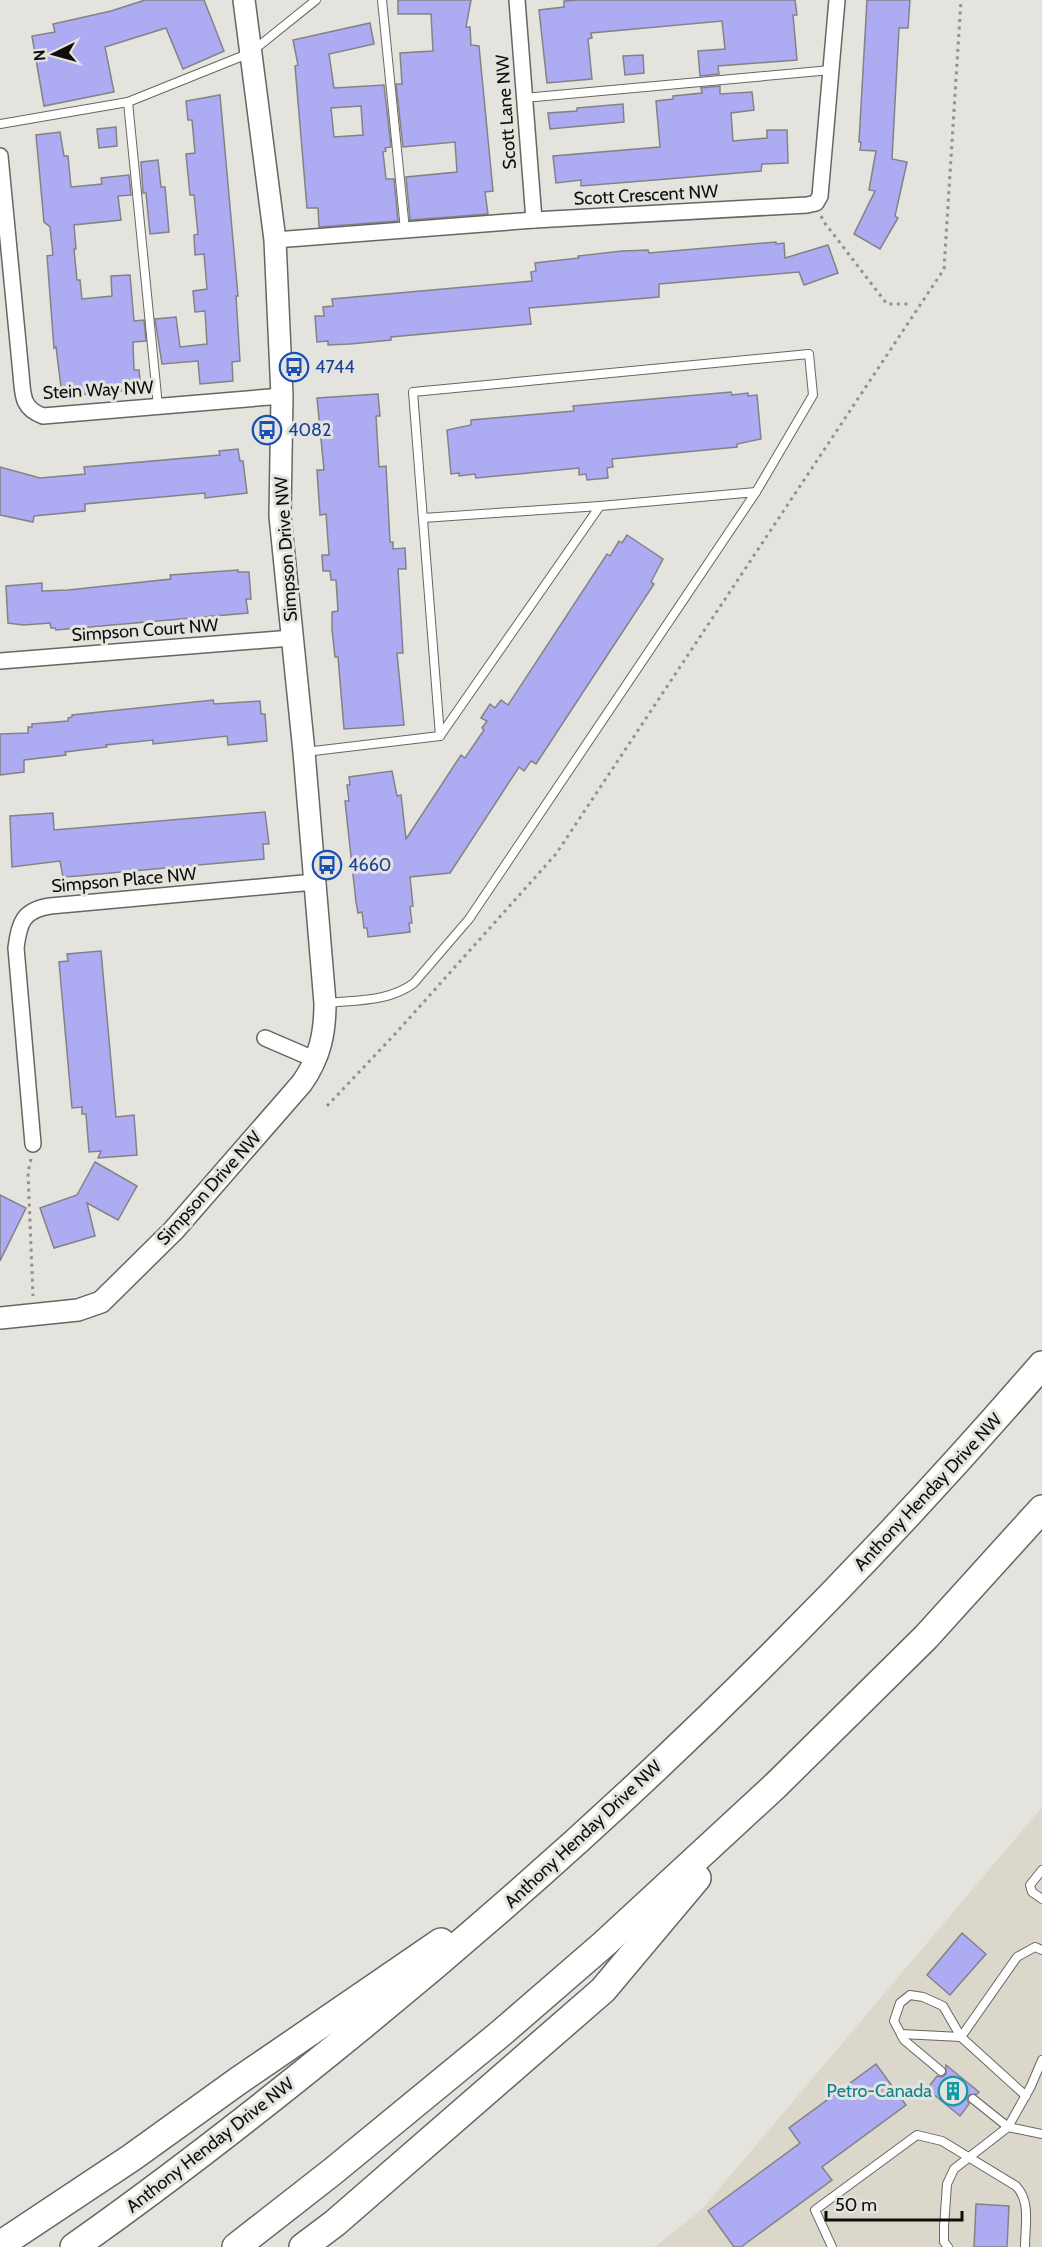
<svg xmlns="http://www.w3.org/2000/svg" width="1042" height="2247" font-family="Cabin,sans-serif">
<rect width="100%" height="100%" fill="#e4e3dd"/>
<path fill="#dbd8cb" d="M 1042,1807 L 1042,2247 L 655,2247 L 703,2208 Z"/>
<g fill="#adabf2" stroke="#828287" stroke-width="1.5" fill-rule="evenodd">
<path d="M 145,0 L 204,0 L 224,51 L 183,69 L 166,28 L 105,47 L 114,92 L 44,106 L 32,36 L 55,32 L 53,24 L 111,11 Z"/>
<path d="M 398,0 L 471,0 L 466,27 L 470,27 L 471,45 L 479,46 L 493,191 L 485,192 L 488,214 L 410,220 L 406,177 L 457,172 L 455,142 L 403,147 L 396,84 L 402,84 L 400,53 L 433,51 L 431,14 L 398,14 Z"/>
<path d="M 579,0 L 795,0 L 797,15 L 793,15 L 797,60 L 718,66 L 719,74 L 700,76 L 698,51 L 725,49 L 722,21 L 591,33 L 592,38 L 588,39 L 592,79 L 547,83 L 539,10 L 564,7 L 564,1 Z"/>
<path d="M 867,0 L 910,0 L 908,28 L 899,28 L 892,159 L 907,162 L 895,216 L 898,218 L 880,249 L 854,234 L 875,191 L 869,190 L 876,151 L 860,150 L 861,142 L 859,142 Z"/>
<path d="M 370,23 L 374,44 L 329,54 L 334,88 L 384,85 L 391,147 L 385,148 L 386,151 L 383,152 L 386,179 L 394,179 L 398,221 L 319,227 L 318,208 L 307,208 L 295,66 L 298,65 L 293,40 ZM 361,106 L 363,135 L 334,137 L 331,108 Z"/>
<path d="M 643,55 L 644,73 L 625,75 L 623,56 Z"/>
<path d="M 720,86 L 720,94 L 752,92 L 754,110 L 731,113 L 733,141 L 767,138 L 767,130 L 787,130 L 788,163 L 762,164 L 761,171 L 655,180 L 581,186 L 581,180 L 556,183 L 553,156 L 660,147 L 656,101 L 673,99 L 673,96 L 702,93 L 701,88 Z"/>
<path d="M 220,95 L 238,296 L 236,296 L 240,361 L 232,362 L 233,381 L 200,384 L 198,361 L 162,364 L 155,319 L 176,317 L 180,347 L 207,344 L 205,311 L 195,312 L 193,291 L 207,289 L 204,254 L 195,255 L 194,235 L 198,234 L 194,195 L 190,195 L 186,154 L 195,153 L 192,120 L 188,120 L 186,101 Z"/>
<path d="M 623,104 L 624,122 L 550,129 L 548,113 L 577,111 L 577,108 Z"/>
<path d="M 116,127 L 117,146 L 99,148 L 97,129 Z"/>
<path d="M 60,132 L 64,156 L 68,156 L 71,187 L 102,184 L 101,178 L 129,175 L 131,195 L 118,196 L 121,220 L 74,225 L 76,249 L 74,249 L 77,280 L 80,280 L 82,299 L 112,296 L 111,276 L 130,275 L 134,321 L 144,320 L 146,341 L 133,342 L 134,370 L 139,370 L 141,389 L 66,396 L 65,387 L 61,387 L 56,347 L 54,348 L 47,256 L 53,255 L 50,227 L 44,222 L 36,135 Z"/>
<path d="M 158,160 L 161,187 L 165,187 L 169,232 L 150,234 L 146,193 L 143,193 L 141,162 Z"/>
<path d="M 776,242 L 776,244 L 784,243 L 785,258 L 828,245 L 838,273 L 804,285 L 799,272 L 659,284 L 659,297 L 529,308 L 531,324 L 391,337 L 391,340 L 350,344 L 328,345 L 328,341 L 317,342 L 315,316 L 324,316 L 323,307 L 333,306 L 332,299 L 532,281 L 531,272 L 536,271 L 535,263 L 579,258 L 578,256 L 622,251 L 648,250 L 649,253 Z"/>
<path d="M 731,392 L 732,395 L 748,393 L 748,396 L 757,395 L 761,439 L 737,444 L 737,447 L 612,459 L 613,467 L 607,468 L 608,478 L 587,480 L 586,474 L 579,475 L 579,468 L 476,478 L 475,474 L 459,476 L 459,473 L 451,474 L 447,430 L 471,425 L 471,420 L 574,411 L 573,406 Z"/>
<path d="M 378,394 L 380,416 L 376,416 L 379,467 L 386,466 L 390,542 L 393,542 L 393,549 L 405,548 L 406,569 L 398,569 L 403,653 L 397,653 L 404,725 L 344,729 L 338,657 L 335,657 L 332,629 L 332,612 L 338,611 L 336,580 L 331,580 L 330,571 L 323,571 L 322,555 L 329,555 L 326,514 L 320,515 L 317,470 L 324,470 L 317,398 Z"/>
<path d="M 238,449 L 240,461 L 243,461 L 247,493 L 205,498 L 205,493 L 85,504 L 85,511 L 34,516 L 33,522 L 0,515 L 0,467 L 40,478 L 85,474 L 84,467 L 220,455 L 219,451 Z"/>
<path d="M 627,535 L 663,559 L 651,582 L 654,584 L 536,764 L 531,761 L 524,771 L 519,767 L 450,873 L 410,877 L 413,906 L 410,907 L 412,923 L 409,923 L 410,932 L 368,937 L 367,928 L 364,928 L 362,912 L 358,913 L 356,902 L 345,801 L 349,801 L 347,785 L 350,785 L 349,777 L 392,771 L 397,796 L 401,795 L 406,839 L 461,755 L 465,758 L 484,730 L 482,728 L 487,721 L 481,718 L 490,704 L 495,708 L 501,700 L 508,705 L 607,554 L 610,556 L 619,541 L 622,543 Z"/>
<path d="M 238,570 L 238,572 L 249,572 L 251,599 L 246,599 L 248,613 L 56,630 L 55,628 L 51,628 L 50,623 L 24,625 L 8,623 L 6,586 L 42,583 L 42,591 L 68,590 L 171,579 L 170,575 Z"/>
<path d="M 213,700 L 214,704 L 260,701 L 261,714 L 265,714 L 267,741 L 228,745 L 227,736 L 153,744 L 153,740 L 106,745 L 107,747 L 65,752 L 66,755 L 24,760 L 24,772 L 0,775 L 0,734 L 28,733 L 28,727 L 32,727 L 32,724 L 68,721 L 68,718 L 72,717 L 72,715 Z"/>
<path d="M 265,812 L 269,844 L 263,844 L 264,859 L 78,876 L 63,877 L 60,861 L 12,867 L 10,816 L 53,813 L 54,830 Z"/>
<path d="M 101,951 L 116,1117 L 134,1115 L 137,1155 L 98,1158 L 101,1151 L 89,1152 L 86,1114 L 82,1114 L 82,1107 L 72,1108 L 59,962 L 68,961 L 67,954 Z"/>
<path d="M 95,1162 L 137,1186 L 118,1220 L 87,1203 L 95,1236 L 54,1248 L 40,1208 L 77,1195 Z"/>
<path d="M 0,1195 L 26,1208 L 0,1261 Z"/>
<path d="M 962,1933 L 986,1954 L 950,1995 L 927,1975 Z"/>
<path d="M 876,2064 L 906,2105 L 822,2167 L 832,2180 L 741,2247 L 734,2247 L 708,2211 L 800,2143 L 789,2128 Z"/>
<path d="M 946,2065 L 979,2092 L 977,2094 L 969,2095 L 967,2099 L 969,2104 L 960,2116 L 927,2089 L 937,2076 L 942,2077 L 946,2074 Z"/>
<path d="M 976,2204 L 1009,2206 L 1007,2247 L 974,2247 Z"/>
</g>
<g fill="none" stroke-linecap="round" stroke-linejoin="round">
<g stroke="#676661" stroke-width="10">
<g id="lane">
<path d="M 382,0 L 405,230"/>
<path d="M 524,98 L 831,70"/>
<path d="M 128,102 L 158,406"/>
<path d="M 0,124 L 128,102 L 250,53 L 316,0"/>
<path d="M 423,518 L 600,506"/>
<path d="M 440,736 L 413,392 L 809,354 L 813,395 L 756,492"/>
<path d="M 305,752 L 440,736 L 600,506 L 756,492 L 469,919 L 414,983 C 389,1002 356,1000 327,1003"/>
<path d="M 1042,1870 L 1030,1885 L 1032,1892 L 1042,1899"/>
<path d="M 901,2034 L 961,2037"/>
<path d="M 961,2037 L 1017,1957 L 1035,1947 L 1042,1950"/>
<path d="M 941,2071 L 904,2040 L 894,2021 L 900,2003 L 910,1995 L 923,1997 L 943,2006 L 961,2037 L 1026,2096"/>
<path d="M 973,2099 L 1008,2127 L 1031,2086 L 1042,2060"/>
<path d="M 832,2247 L 815,2210 L 917,2135 L 942,2141 L 1016,2186 C 1031,2201 1025,2226 1025,2247"/>
<path d="M 948,2247 L 944,2242 L 944,2227 L 947,2184 L 954,2169 L 1008,2127 L 1042,2134"/>
</g>
</g>
<g stroke="#676661" stroke-width="18">
<g id="street">
<path d="M 517,0 L 534,220"/>
<path d="M 0,156 L 21,374 C 23,394 21,408 43,416 L 282,396"/>
<path d="M 275,240 L 534,220 L 807,205 L 816,203 L 820,196 L 837,0"/>
<path d="M 0,661 L 292,638"/>
<path d="M 265,1038 L 316,1060"/>
<path d="M 33,1144 L 16,948 C 19,923 23,910 50,906 L 314,882"/>
</g>
</g>
<g stroke="#676661" stroke-width="24">
<path id="secondary" d="M 0,1318 L 78,1310 L 101,1302 L 174,1230 L 302,1083 C 320,1057 325,1034 325,1003 L 304,752 L 280,516 L 282,396 L 275,240 L 244,0"/>
</g>
<g stroke="#676661" stroke-width="30">
<g id="highway">
<path d="M 0,2245 L 131,2158 L 238,2081 L 441,1942"/>
<path d="M 74,2247 C 162,2185 247,2119 331,2051 C 588,1844 826,1615 1042,1365"/>
<path d="M 236,2247 L 332,2172 L 500,2034 L 604,1944 L 775,1786 L 926,1637 L 1042,1509"/>
<path d="M 303,2247 L 335,2223 L 603,1990 L 697,1878"/>
</g>
</g>
<g stroke="#92918d" stroke-width="3" stroke-dasharray="3 4.5" stroke-linecap="butt">
<path d="M 821,216 L 824,222 L 887,304 L 910,304"/>
<path d="M 327,1106 L 396,1033 L 556,854 L 944,269 L 961,0"/>
<path d="M 31,1159 L 28,1173 L 33,1296"/>
</g>
<use href="#lane" stroke="#fff" stroke-width="8"/>
<use href="#street" stroke="#fff" stroke-width="15"/>
<use href="#secondary" stroke="#fff" stroke-width="21"/>
<use href="#highway" stroke="#fff" stroke-width="27"/>
</g>
<defs>
<g id="bus-ring" transform="scale(1.5)"><circle r="9.5" fill="#e4e3dd" stroke="#1a4fb4" stroke-width="1.5"/><path d="M-5-6H5V4H4V6H2V4H-2V6H-4V4H-5ZM-3.5-4V0h7V-4ZM-3.5 1.2v1.5H-2V1.2ZM2 1.2v1.5H3.5V1.2Z" fill="#1a4fb4"/></g>
<g id="building-ring" transform="scale(1.5)"><circle r="9.5" fill="#e4e3dd" stroke="#0f9aa8" stroke-width="1.5"/><path d="M-4-6H4V6H1V3H-1V6H-4ZM-2.5-4.3h1.7v1.8h-1.7ZM.8-4.3h1.7v1.8H.8ZM-2.5-1h1.7V.8h-1.7ZM.8-1h1.7V.8H.8Z" fill="#0f9aa8"/></g>
</defs>
<g fill-rule="evenodd">
<use href="#bus-ring" x="294" y="367"/>
<use href="#bus-ring" x="267" y="430"/>
<use href="#bus-ring" x="327" y="865"/>
<use href="#building-ring" x="953" y="2091"/>
</g>
<g text-anchor="middle" stroke-width="6" stroke-linejoin="round" paint-order="stroke">
<g font-size="18" fill="#0f0e0c" stroke="#e4e3dd">
<text transform="translate(506 112) rotate(-94)" y="6">Scott Lane NW</text>
<text transform="translate(646 195) rotate(-3)" y="6">Scott Crescent NW</text>
<text transform="translate(98 390) rotate(-3)" y="6">Stein Way NW</text>
<text transform="translate(286 549) rotate(-94)" y="6">Simpson Drive NW</text>
<text transform="translate(145 630) rotate(-4)" y="6">Simpson Court NW</text>
<text transform="translate(124 880) rotate(-5)" y="6">Simpson Place NW</text>
<text transform="translate(209 1188) rotate(-48)" y="6">Simpson Drive NW</text>
<text transform="translate(928 1492) rotate(-47)" y="6">Anthony Henday Drive NW</text>
<text transform="translate(583 1834) rotate(-43)" y="6">Anthony Henday Drive NW</text>
<text transform="translate(210 2145) rotate(-38)" y="6">Anthony Henday Drive NW</text>
</g>
<g font-size="18" fill="#164399" stroke="#e4e3dd" text-anchor="start">
<text x="315" y="373">4744</text>
<text x="288" y="436">4082</text>
<text x="348" y="871">4660</text>
</g>
<g font-size="18" fill="#0d838f" stroke="#e4e3dd" text-anchor="end">
<text x="932" y="2097">Petro-Canada</text>
</g>
</g>
<g transform="translate(54 54) rotate(265)" stroke="#e4e3dd" stroke-width="4.5" paint-order="stroke">
<path d="M0-4.5L10 22L0 15L-10 22Z" fill="#0f0e0c"/>
<text y="-9" font-size="16" font-weight="bold" text-anchor="middle" fill="#0f0e0c">N</text>
</g>
<path d="M826 2211v9h136v-9" fill="none" stroke="#0f0e0c" stroke-width="3"/>
<text x="835" y="2211" font-size="18" fill="#0f0e0c" stroke="#e4e3dd" stroke-width="4.5" paint-order="stroke">50 m</text>
</svg>
